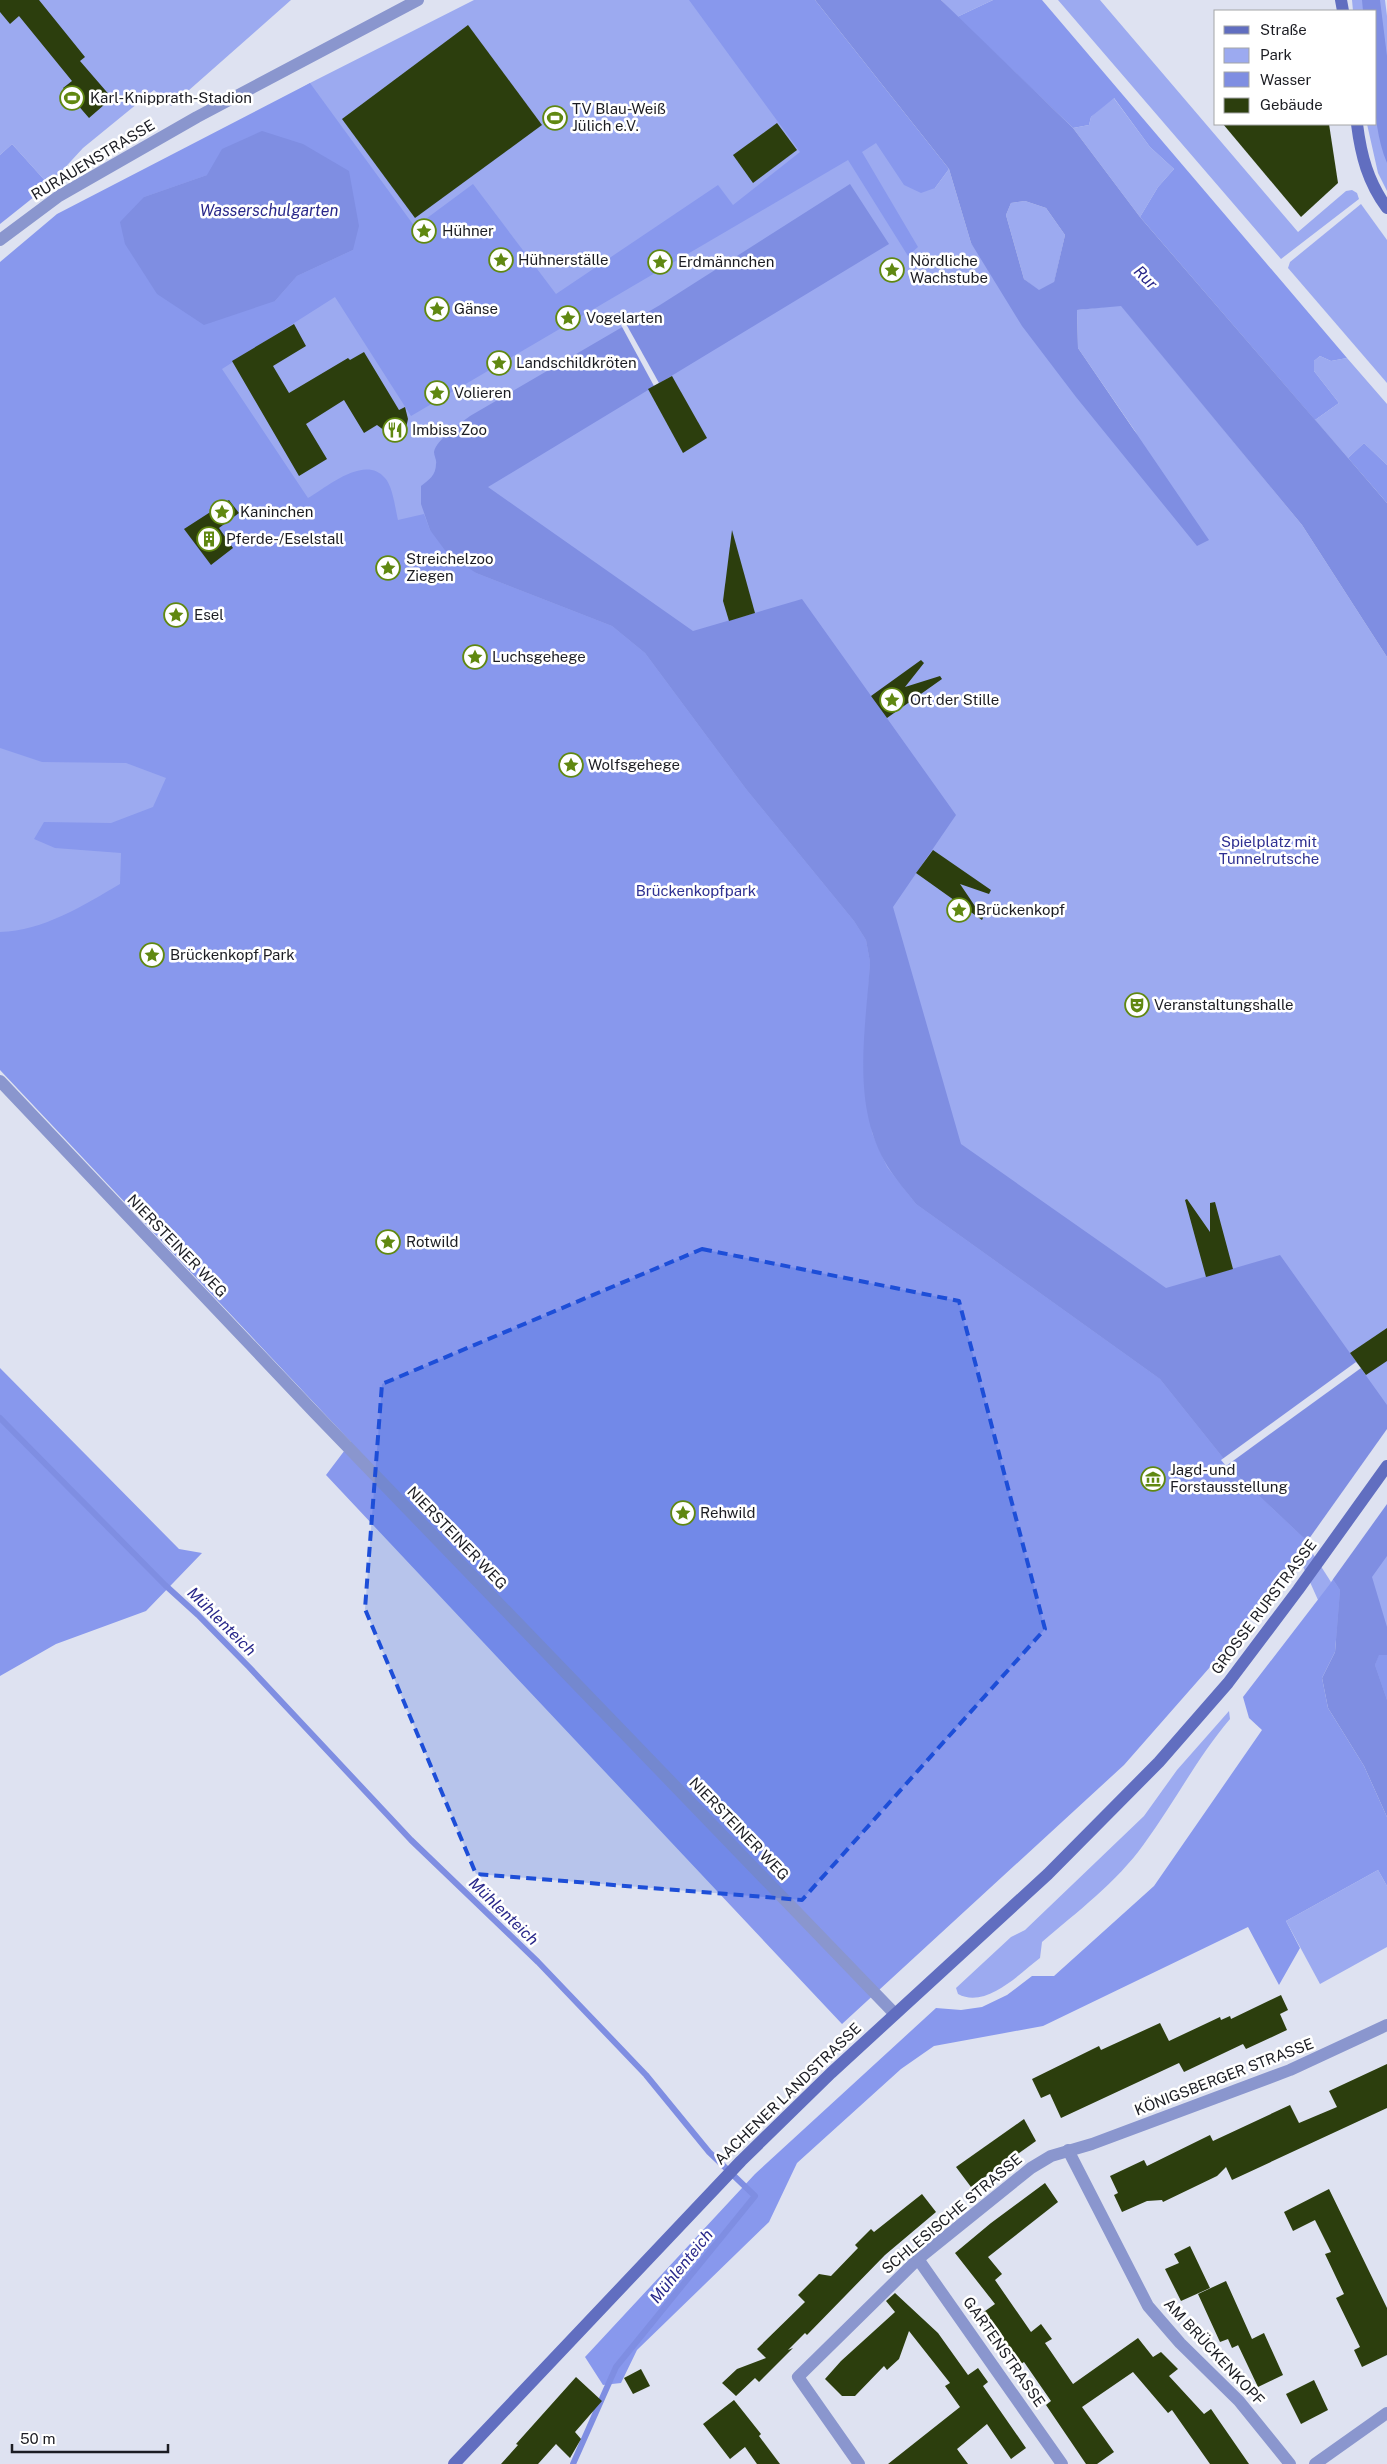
<svg xmlns="http://www.w3.org/2000/svg" width="1387" height="2464" font-family="'Public Sans',sans-serif">
<rect width="100%" height="100%" fill="#dee2f1"/>
<g fill="#9caaf0">
<path d="M 0,0 L 291,0 L 171,106 L 154,90 L 83,148 L 49,185 L 12,144 L 0,155 Z"/>
<path d="M 474,0 L 773,0 L 935,188 L 949,169 L 971,243 L 1137,434 L 1078,348 L 1077,310 L 1121,305 L 1302,525 L 1387,657 L 1387,1754 L 1288,1533 L 0,1038 L 0,271 L 310,83 Z"/>
<path d="M 941,0 L 993,0 L 957,17 Z"/>
<path d="M 1058,0 L 1100,0 L 1298,232 L 1346,191 L 1352,190 L 1357,193 L 1359,199 L 1281,259 Z"/>
<path d="M 1352,0 L 1385,0 L 1387,16 L 1387,191 L 1378,173 L 1367,124 L 1376,124 L 1376,11 L 1353,11 Z"/>
<path d="M 1113,97 L 1150,147 L 1174,169 L 1158,187 L 1140,217 L 1073,128 L 1089,125 L 1091,117 Z"/>
<path d="M 1025,201 L 1046,208 L 1065,235 L 1054,283 L 1039,291 L 1024,279 L 1006,215 L 1011,203 Z"/>
<path d="M 1361,204 L 1387,240 L 1387,383 L 1288,268 L 1290,262 Z"/>
<path d="M 1320,356 L 1331,361 L 1347,358 L 1387,404 L 1387,465 L 1364,443 L 1348,458 L 1315,420 L 1339,403 L 1314,371 L 1314,361 Z"/>
<path d="M 1229,1711 L 1230,1719 C 1197,1758 1174,1803 1144,1844 C 1116,1883 1078,1911 1042,1942 L 1040,1958 C 1019,1974 986,2009 958,1994 L 956,1988 L 1011,1937 L 1025,1930 L 1144,1816 L 1177,1770 Z"/>
<path d="M 1378,1870 L 1387,1886 L 1387,1947 L 1320,1984 L 1286,1921 Z"/>
</g>
<g fill="#8898ed" fill-rule="evenodd">
<path d="M 689,0 L 815,0 L 949,169 L 935,188 L 921,193 L 904,185 L 876,143 L 862,152 L 918,247 L 908,256 L 848,160 L 411,416 L 335,297 L 222,369 L 308,498 C 327,487 365,454 385,478 C 393,487 395,508 398,520 L 424,514 L 430,530 L 476,573 L 612,626 L 645,653 L 746,789 L 854,921 L 866,940 L 870,962 L 864,1058 L 872,1133 L 887,1167 L 916,1204 L 1160,1379 L 1236,1474 L 1307,1541 L 1225,1650 L 1124,1765 L 842,2024 L 326,1475 L 351,1442 L 0,1070 L 0,932 C 43,931 84,905 120,884 L 121,853 L 55,848 L 34,839 L 44,822 L 111,823 L 153,807 L 166,778 L 126,763 L 42,762 L 0,748 L 0,262 L 57,214 L 310,83 L 415,227 L 473,184 L 556,294 L 718,185 L 733,205 L 800,152 ZM 207,175 L 353,250 L 297,276 L 275,301 L 144,197 Z"/>
<path d="M 993,0 L 1042,0 L 1347,358 L 1331,361 L 1320,356 L 1314,361 L 1314,371 L 1339,403 L 1315,420 L 1140,217 L 1158,187 L 1174,169 L 1150,147 L 1114,98 L 1091,117 L 1089,125 L 1073,128 L 957,17 Z"/>
<path d="M 12,144 L 49,185 L 0,224 L 0,155 Z"/>
<path d="M 1364,443 L 1387,465 L 1387,503 L 1348,458 Z"/>
<path d="M 0,1368 L 179,1549 L 202,1553 L 146,1611 L 56,1644 L 0,1676 Z"/>
<path d="M 1333,1580 L 1340,1590 L 1335,1652 L 1322,1678 L 1328,1708 L 1364,1766 L 1387,1817 L 1387,1886 L 1378,1870 L 1286,1921 L 1300,1948 L 1279,1985 L 1248,1927 L 1043,2026 L 934,2046 L 901,2069 L 797,2163 L 769,2222 L 637,2350 L 621,2383 L 603,2385 L 585,2357 L 755,2174 L 936,2008 L 961,2010 L 982,2007 L 1007,1995 L 1032,1976 L 1054,1976 L 1154,1886 L 1262,1730 L 1249,1718 L 1243,1697 Z"/>
<path d="M 1379,1654 L 1387,1655 L 1387,1700 L 1375,1665 Z"/>
</g>
<g fill="#7f8ee2" fill-rule="evenodd">
<path d="M 815,0 L 941,0 L 1073,128 L 1140,217 L 1387,503 L 1387,657 L 1302,525 L 1121,306 L 1077,310 L 1078,348 L 1209,540 L 1197,546 L 1076,397 L 1022,326 L 971,243 L 949,169 ZM 1025,201 L 1046,208 L 1065,235 L 1054,282 L 1039,290 L 1024,279 L 1006,215 L 1011,203 Z"/>
<path d="M 1362,0 L 1380,0 L 1387,56 L 1387,163 C 1368,117 1376,60 1376,11 L 1363,11 Z"/>
<path d="M 262,131 L 303,144 L 349,171 L 359,226 L 353,250 L 297,276 L 275,301 L 204,325 L 157,294 L 125,244 L 120,222 L 144,197 L 207,175 L 222,149 Z"/>
<path d="M 850,184 L 889,244 L 488,487 L 693,631 L 802,599 L 956,815 L 893,907 L 961,1144 L 1166,1288 L 1280,1255 L 1387,1405 L 1387,1556 L 1372,1577 L 1387,1627 L 1387,1655 L 1379,1655 L 1375,1665 L 1387,1700 L 1387,1817 L 1364,1766 L 1328,1708 L 1322,1678 L 1335,1652 L 1340,1590 L 1307,1541 L 1236,1474 L 1160,1379 L 916,1204 C 907,1192 896,1180 888,1167 C 850,1106 866,1030 870,962 L 866,940 L 854,921 L 746,789 L 645,653 L 612,626 L 476,573 L 447,553 L 430,530 L 421,504 L 421,486 C 429,480 436,475 436,464 C 437,460 434,456 434,452 C 436,440 461,423 470,416 L 660,305 Z"/>
</g>
<g fill="#dee2f1">
<path d="M 625,322 L 659,383 L 654,386 L 621,325 Z"/>
<path d="M 1356,1362 L 1361,1368 L 1226,1466 L 1221,1460 Z"/>
<path d="M 1387,1429 L 1387,1504 L 1331,1582 L 1306,1543 Z"/>
</g>
<g fill="none" stroke-linecap="round" stroke-linejoin="round">
<path stroke="#7f8ee2" stroke-width="6" d="M 0,1418 L 165,1585 L 198,1615 L 249,1667 L 411,1840 L 538,1962 L 646,2075 L 709,2152 L 755,2196 L 616,2367 L 573,2464"/>
</g>
<g fill="#2c3e0d">
<path d="M 0,0 L 39,0 L 85,57 L 80,61 L 112,98 L 89,118 L 63,88 L 72,81 L 19,16 L 10,24 L 0,12 Z"/>
<path d="M 468,25 L 542,125 L 415,218 L 342,119 Z"/>
<path d="M 777,123 L 797,150 L 753,183 L 733,155 Z"/>
<path d="M 1223,124 L 1329,124 L 1338,183 L 1301,217 Z"/>
<path d="M 294,324 L 306,346 L 273,366 L 289,393 L 348,358 L 350,360 L 364,352 L 399,410 L 405,407 L 408,419 L 406,428 L 397,434 L 389,434 L 377,425 L 364,433 L 344,400 L 306,424 L 327,459 L 299,476 L 232,361 Z"/>
<path d="M 672,376 L 707,438 L 683,453 L 648,389 Z"/>
<path d="M 229,500 L 239,513 L 219,528 L 233,548 L 211,565 L 184,529 Z"/>
<path d="M 732,530 L 755,613 L 729,621 L 723,601 Z"/>
<path d="M 921,660 L 924,663 L 905,687 L 940,676 L 942,679 L 887,718 L 871,696 Z"/>
<path d="M 933,850 L 991,890 L 989,894 L 960,884 L 983,918 L 982,920 L 916,873 Z"/>
<path d="M 1187,1199 L 1210,1232 L 1210,1203 L 1215,1202 L 1233,1269 L 1206,1277 L 1185,1200 Z"/>
<path d="M 1387,1328 L 1387,1361 L 1366,1375 L 1350,1353 Z"/>
<path d="M 1281,1995 L 1288,2010 L 1280,2014 L 1287,2030 L 1246,2049 L 1243,2044 L 1184,2072 L 1179,2063 L 1061,2118 L 1050,2094 L 1041,2098 L 1032,2079 L 1099,2046 L 1101,2050 L 1160,2023 L 1169,2041 L 1220,2017 L 1221,2020 L 1230,2016 L 1231,2019 Z"/>
<path d="M 1387,2064 L 1387,2108 L 1232,2180 L 1226,2167 L 1217,2176 L 1163,2202 L 1162,2200 L 1147,2201 L 1122,2212 L 1114,2195 L 1118,2193 L 1110,2176 L 1144,2160 L 1147,2166 L 1210,2135 L 1213,2141 L 1290,2105 L 1299,2123 L 1337,2107 L 1329,2091 Z"/>
<path d="M 1024,2119 L 1036,2141 L 971,2187 L 956,2167 Z"/>
<path d="M 1045,2183 L 1058,2202 L 988,2257 L 1002,2274 L 995,2280 L 1031,2332 L 1041,2324 L 1052,2339 L 1045,2343 L 1073,2384 L 1138,2338 L 1153,2357 L 1161,2352 L 1178,2369 L 1169,2376 L 1204,2414 L 1211,2409 L 1249,2464 L 1210,2464 L 1172,2410 L 1168,2413 L 1133,2372 L 1082,2407 L 1114,2452 L 1097,2464 L 1086,2464 L 1046,2405 L 1051,2401 L 1024,2362 L 1018,2366 L 995,2333 L 991,2335 L 978,2316 L 995,2304 L 955,2253 L 991,2223 Z"/>
<path d="M 1329,2189 L 1387,2308 L 1387,2355 L 1362,2367 L 1354,2350 L 1360,2347 L 1336,2298 L 1344,2294 L 1325,2254 L 1331,2252 L 1315,2220 L 1293,2231 L 1284,2212 Z"/>
<path d="M 922,2194 L 936,2212 L 885,2255 L 807,2335 L 805,2333 L 788,2350 L 793,2348 L 759,2382 L 755,2378 L 736,2396 L 722,2383 L 737,2369 L 766,2358 L 757,2349 L 805,2302 L 798,2295 L 819,2274 L 831,2276 L 858,2248 L 855,2245 L 871,2229 L 874,2232 Z"/>
<path d="M 1190,2246 L 1210,2288 L 1181,2301 L 1165,2269 L 1179,2263 L 1174,2254 Z"/>
<path d="M 1226,2281 L 1252,2339 L 1264,2333 L 1283,2375 L 1258,2387 L 1238,2345 L 1251,2339 L 1232,2348 L 1228,2339 L 1220,2342 L 1198,2294 Z"/>
<path d="M 895,2293 L 938,2333 L 968,2375 L 978,2368 L 988,2382 L 983,2386 L 1026,2448 L 1011,2459 L 987,2424 L 957,2449 L 968,2464 L 888,2464 L 960,2407 L 945,2386 L 950,2383 L 909,2331 L 899,2359 L 887,2370 L 884,2366 L 855,2396 L 842,2396 L 825,2379 L 841,2361 L 895,2312 L 886,2301 Z"/>
<path d="M 641,2369 L 650,2386 L 633,2394 L 624,2378 Z"/>
<path d="M 576,2377 L 602,2401 L 575,2432 L 581,2439 L 570,2458 L 556,2444 L 538,2464 L 501,2464 L 518,2445 L 516,2444 Z"/>
<path d="M 1314,2380 L 1328,2410 L 1301,2424 L 1286,2394 Z"/>
<path d="M 734,2400 L 761,2434 L 759,2436 L 780,2464 L 757,2464 L 745,2447 L 730,2459 L 703,2424 Z"/>
</g>
<g fill="none" stroke-linecap="round" stroke-linejoin="round">
<g stroke="#8a96ce" stroke-width="12">
<path d="M 0,240 L 59,196 L 197,117 L 418,0"/>
<path d="M 0,1081 L 314,1412 L 895,2014"/>
<path d="M 1068,2150 L 1148,2306 L 1180,2343 L 1239,2401 L 1290,2464"/>
<path d="M 918,2259 L 1062,2464"/>
<path d="M 859,2464 L 798,2377 L 918,2259 L 1031,2168 L 1051,2156 L 1092,2144 L 1290,2070 L 1387,2025"/>
<path d="M 1315,2464 L 1387,2413"/>
</g>
<g stroke="#616ec0" stroke-width="12">
<path d="M 1341,0 L 1343,11"/>
<path d="M 1357,124 C 1361,156 1368,182 1387,208"/>
<path d="M 454,2464 L 741,2161 L 831,2073 L 1048,1874 L 1159,1762 L 1228,1683 L 1298,1590 L 1387,1466"/>
</g>
</g>
<path fill="#1d4ed8" fill-opacity="0.2" stroke="#1d4ed8" stroke-width="4" stroke-dasharray="10 6" stroke-linejoin="round" d="M 702,1249 L 959,1301 L 1045,1629 L 802,1900 L 476,1874 L 365,1609 L 382,1384 Z"/>
<defs>
<g id="stadium-ring" transform="scale(1.25)"><circle r="9.5" fill="#fff" stroke="#608811" stroke-width="1.5"/><path d="M0-5a6.5 5 0 1 0 0 10a6.5 5 0 1 0 0-10ZM-3.5-1.8h7v3.6h-7Z" fill="#608811"/></g>
<g id="sight-ring" transform="scale(1.25)"><circle r="9.5" fill="#fff" stroke="#608811" stroke-width="1.5"/><path d="M0-6L1.8-2.2L6-1.7L2.9 1.2L3.7 5.4L0 3.3L-3.7 5.4L-2.9 1.2L-6-1.7L-1.8-2.2Z" fill="#608811"/></g>
<g id="restaurant-ring" transform="scale(1.25)"><circle r="9.5" fill="#fff" stroke="#608811" stroke-width="1.5"/><path d="M-5-6h1v4h1v-4h1v4h1v-4h1v5L-1.5 .5V6h-2V.5L-5-1ZM5-6V6H3V1.5H1.5Q1.5-4 5-6Z" fill="#608811"/></g>
<g id="building-ring" transform="scale(1.25)"><circle r="9.5" fill="#fff" stroke="#608811" stroke-width="1.5"/><path d="M-4-6H4V6H1V3H-1V6H-4ZM-2.5-4.3h1.7v1.8h-1.7ZM.8-4.3h1.7v1.8H.8ZM-2.5-1h1.7V.8h-1.7ZM.8-1h1.7V.8H.8Z" fill="#608811"/></g>
<g id="theatre-ring" transform="scale(1.25)"><circle r="9.5" fill="#fff" stroke="#608811" stroke-width="1.5"/><path d="M-5-5.5Q0-4 5-5.5V0Q5 5 0 6Q-5 5-5 0ZM-3.3-2.5H-1v1.5H-3.3ZM1-2.5H3.3v1.5H1ZM-2.8 1Q0 5.5 2.8 1Z" fill="#608811"/></g>
<g id="museum-ring" transform="scale(1.25)"><circle r="9.5" fill="#fff" stroke="#608811" stroke-width="1.5"/><path d="M0-6L6-3V-2H-6V-3ZM-5-1h2V3h-2ZM-1-1h2V3h-2ZM3-1h2V3H3ZM-6 4H6V6H-6Z" fill="#608811"/></g>
</defs>
<g fill-rule="evenodd">
<use href="#stadium-ring" x="72" y="98"/>
<use href="#stadium-ring" x="555" y="118"/>
<use href="#sight-ring" x="424" y="231"/>
<use href="#sight-ring" x="501" y="260"/>
<use href="#sight-ring" x="660" y="262"/>
<use href="#sight-ring" x="892" y="270"/>
<use href="#sight-ring" x="437" y="309"/>
<use href="#sight-ring" x="568" y="318"/>
<use href="#sight-ring" x="499" y="363"/>
<use href="#sight-ring" x="437" y="393"/>
<use href="#restaurant-ring" x="395" y="430"/>
<use href="#sight-ring" x="222" y="512"/>
<use href="#building-ring" x="209" y="539"/>
<use href="#sight-ring" x="388" y="568"/>
<use href="#sight-ring" x="176" y="615"/>
<use href="#sight-ring" x="475" y="657"/>
<use href="#sight-ring" x="892" y="700"/>
<use href="#sight-ring" x="571" y="765"/>
<use href="#sight-ring" x="959" y="910"/>
<use href="#sight-ring" x="152" y="955"/>
<use href="#theatre-ring" x="1137" y="1005"/>
<use href="#sight-ring" x="388" y="1242"/>
<use href="#museum-ring" x="1153" y="1479"/>
<use href="#sight-ring" x="683" y="1513"/>
</g>
<g text-anchor="middle" stroke-width="5" stroke-linejoin="round" paint-order="stroke">
<g font-size="15" fill="#1c1d23" stroke="#fff" text-anchor="start">
<text x="90" y="103">Karl-Knipprath-Stadion</text>
<text x="572" y="114">TV Blau-Weiß<tspan x="572" dy="17">Jülich e.V.</tspan></text>
<text x="442" y="236">Hühner</text>
<text x="518" y="265">Hühnerställe</text>
<text x="910" y="266">Nördliche<tspan x="910" dy="17">Wachstube</tspan></text>
<text x="678" y="267">Erdmännchen</text>
<text x="454" y="314">Gänse</text>
<text x="586" y="323">Vogelarten</text>
<text x="516" y="368">Landschildkröten</text>
<text x="454" y="398">Volieren</text>
<text x="412" y="435">Imbiss Zoo</text>
<text x="240" y="517">Kaninchen</text>
<text x="226" y="544">Pferde-/Eselstall</text>
<text x="406" y="564">Streichelzoo<tspan x="406" dy="17">Ziegen</tspan></text>
<text x="194" y="620">Esel</text>
<text x="492" y="662">Luchsgehege</text>
<text x="910" y="705">Ort der Stille</text>
<text x="588" y="770">Wolfsgehege</text>
<text x="976" y="915">Brückenkopf</text>
<text x="170" y="960">Brückenkopf Park</text>
<text x="1154" y="1010">Veranstaltungshalle</text>
<text x="406" y="1247">Rotwild</text>
<text x="1170" y="1475">Jagd- und<tspan x="1170" dy="17">Forstausstellung</tspan></text>
<text x="700" y="1518">Rehwild</text>
</g>
<g font-size="15" fill="#1c1d23" stroke="#fff">
<text transform="translate(93 160) rotate(-31)" y="5">RURAUENSTRASSE</text>
<text transform="translate(177 1246) rotate(46)" y="5">NIERSTEINER WEG</text>
<text transform="translate(457 1538) rotate(46)" y="5">NIERSTEINER WEG</text>
<text transform="translate(1264 1607) rotate(-53)" y="5">GROSSE RURSTRASSE</text>
<text transform="translate(739 1829) rotate(46)" y="5">NIERSTEINER WEG</text>
<text transform="translate(1224 2077) rotate(-21)" y="5">KÖNIGSBERGER STRASSE</text>
<text transform="translate(788 2094) rotate(-44)" y="5">AACHENER LANDSTRASSE</text>
<text transform="translate(952 2214) rotate(-40)" y="5">SCHLESISCHE STRASSE</text>
<text transform="translate(1004 2352) rotate(55)" y="5">GARTENSTRASSE</text>
<text transform="translate(1214 2352) rotate(47)" y="5">AM BRÜCKENKOPF</text>
</g>
<g font-size="15" fill="#2f3192" stroke="#fff">
<text x="1269" y="847">Spielplatz mit<tspan x="1269" dy="17">Tunnelrutsche</tspan></text>
<text x="696" y="896">Brückenkopfpark</text>
</g>
<g font-size="16" font-style="italic" fill="#29288a" stroke="#fff">
<text x="269" y="216">Wasserschulgarten</text>
<text transform="translate(1146 277) rotate(45)" y="6">Rur</text>
<text transform="translate(222 1621) rotate(45)" y="6">Mühlenteich</text>
<text transform="translate(504 1911) rotate(44)" y="6">Mühlenteich</text>
<text transform="translate(681 2266) rotate(-51)" y="6">Mühlenteich</text>
</g>
</g>
<rect x="1214" y="10" width="162" height="115" fill="#ffffff" stroke="#a4a5a7"/>
<rect x="1224" y="26" width="25" height="8" fill="#616ec0" stroke="#a4a5a7"/>
<text x="1260" y="35" font-size="15" fill="#1c1d23">Straße</text>
<rect x="1224" y="48" width="25" height="15" fill="#9caaf0" stroke="#a4a5a7"/>
<text x="1260" y="60" font-size="15" fill="#1c1d23">Park</text>
<rect x="1224" y="72" width="25" height="15" fill="#7f8ee2" stroke="#a4a5a7"/>
<text x="1260" y="85" font-size="15" fill="#1c1d23">Wasser</text>
<rect x="1224" y="98" width="25" height="15" fill="#2c3e0d" stroke="#a4a5a7"/>
<text x="1260" y="110" font-size="15" fill="#1c1d23">Gebäude</text>
<path d="M12 2444v8h156v-8" fill="none" stroke="#1c1d23" stroke-width="2.5"/>
<text x="20" y="2444" font-size="15" fill="#1c1d23" stroke="#ffffff" stroke-width="4" paint-order="stroke">50 m</text>
</svg>
